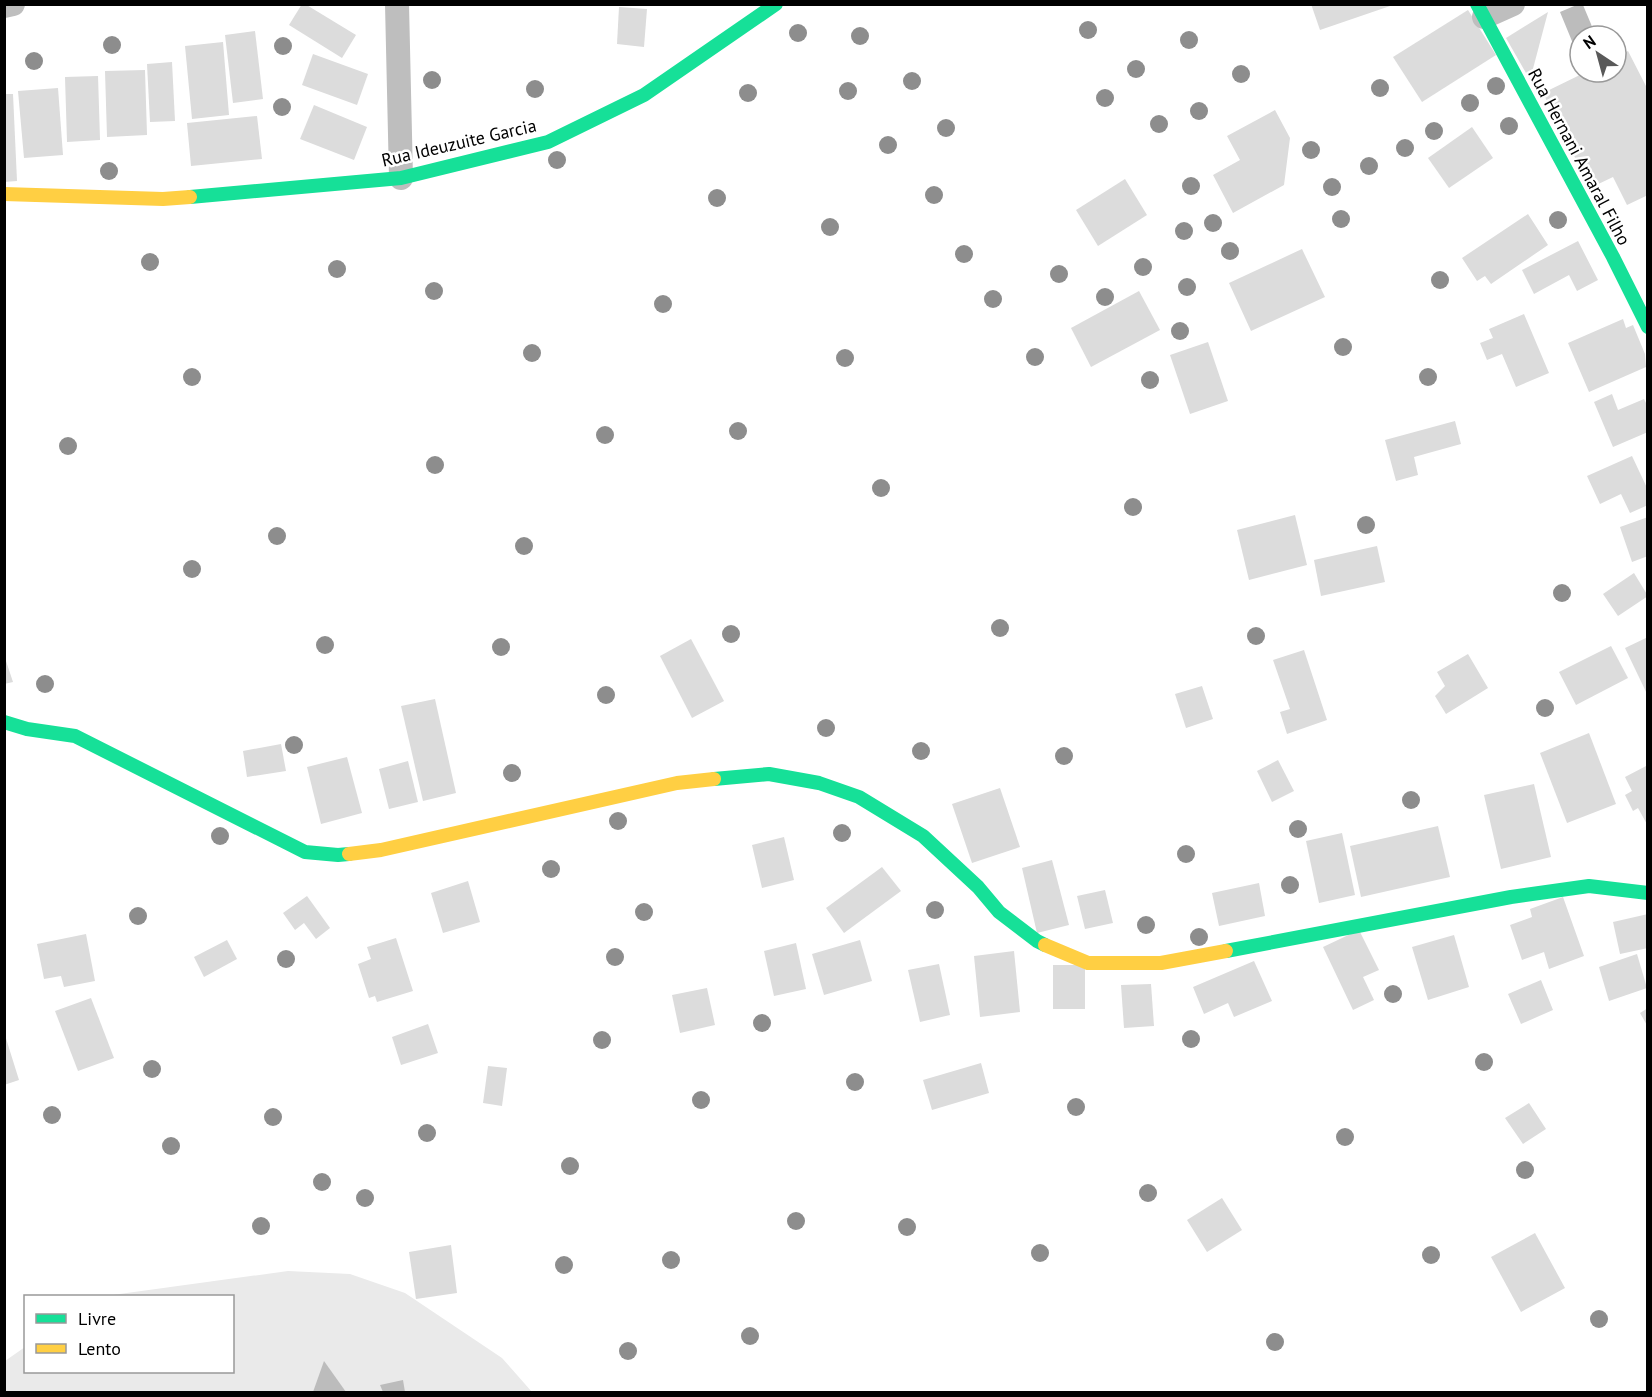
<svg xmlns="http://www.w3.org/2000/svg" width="1652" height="1397" font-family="'PT Sans',sans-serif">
<rect width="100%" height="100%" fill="#fff"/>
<path fill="#eaeaea" d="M 288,1271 L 350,1274 L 405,1293 L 502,1358 L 532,1392 L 5,1392 L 5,1361 L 25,1347 L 26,1372 L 232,1372 L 232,1296 L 105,1296 Z"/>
<g fill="#bcbcbc">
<path d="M 1579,4 L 1583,5 L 1596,36 L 1580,36 L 1580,43 L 1574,46 L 1560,12 Z"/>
<path d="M 324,1361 L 346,1392 L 313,1392 Z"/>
<path d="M 403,1380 L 405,1392 L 383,1392 L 380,1385 Z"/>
</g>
<g fill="#dcdcdc">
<path d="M 302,4 L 305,4 L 356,35 L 342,58 L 289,25 Z"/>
<path d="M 1311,4 L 1393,4 L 1393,5 L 1320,30 Z"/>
<path d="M 619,7 L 647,9 L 644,47 L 617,44 Z"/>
<path d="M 1468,10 L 1496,55 L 1422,102 L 1393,57 Z"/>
<path d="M 1548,12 L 1530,80 L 1506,38 Z"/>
<path d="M 255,31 L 263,99 L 233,103 L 225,35 Z"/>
<path d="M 223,42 L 229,115 L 192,119 L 185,46 Z"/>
<path d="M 1628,51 L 1648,90 L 1648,195 L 1627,205 L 1613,177 L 1590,188 L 1543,93 L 1586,72 L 1616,72 L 1616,57 Z"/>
<path d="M 313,54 L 368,74 L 357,105 L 302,85 Z"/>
<path d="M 172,62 L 175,121 L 150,122 L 147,64 Z"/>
<path d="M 145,70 L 147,135 L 107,137 L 105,71 Z"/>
<path d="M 98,76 L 100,140 L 67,142 L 65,77 Z"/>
<path d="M 58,88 L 63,155 L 24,158 L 18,91 Z"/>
<path d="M 4,94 L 13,94 L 17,181 L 4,182 Z"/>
<path d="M 314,105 L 367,127 L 354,160 L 300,139 Z"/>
<path d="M 1275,110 L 1290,138 L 1284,185 L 1233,213 L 1213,175 L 1240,160 L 1227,136 Z"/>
<path d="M 257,116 L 262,159 L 191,166 L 187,123 Z"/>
<path d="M 1472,127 L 1493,158 L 1449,188 L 1428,158 Z"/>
<path d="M 1125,179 L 1147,215 L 1098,246 L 1076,210 Z"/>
<path d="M 1528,214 L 1548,245 L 1491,284 L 1485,276 L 1477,281 L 1462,258 Z"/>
<path d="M 1578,241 L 1598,280 L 1577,291 L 1569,275 L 1534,294 L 1522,270 Z"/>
<path d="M 1302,249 L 1325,297 L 1251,331 L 1229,283 Z"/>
<path d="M 1139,291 L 1160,330 L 1091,367 L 1071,328 Z"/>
<path d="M 1524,314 L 1549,373 L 1516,387 L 1502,354 L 1487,360 L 1480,343 L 1493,338 L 1489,329 Z"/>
<path d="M 1623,319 L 1626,328 L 1633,325 L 1645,354 L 1646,367 L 1589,392 L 1568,343 Z"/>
<path d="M 1208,342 L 1228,401 L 1190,414 L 1170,355 Z"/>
<path d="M 1612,394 L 1618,410 L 1644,399 L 1648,407 L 1648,432 L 1613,447 L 1594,402 Z"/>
<path d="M 1455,421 L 1461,444 L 1414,457 L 1418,475 L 1396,481 L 1385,440 Z"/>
<path d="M 1632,456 L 1648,490 L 1648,505 L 1630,513 L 1621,494 L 1600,504 L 1587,476 Z"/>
<path d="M 1295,515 L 1307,565 L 1249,580 L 1237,530 Z"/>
<path d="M 1648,517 L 1648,556 L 1632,562 L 1620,527 Z"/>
<path d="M 1377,546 L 1385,582 L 1321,596 L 1314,560 Z"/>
<path d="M 1634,573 L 1648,596 L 1618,616 L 1603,594 Z"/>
<path d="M 1648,637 L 1648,696 L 1625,648 Z"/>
<path d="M 691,639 L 724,701 L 692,718 L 660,656 Z"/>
<path d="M 1611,646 L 1628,678 L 1576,705 L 1559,672 Z"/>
<path d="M 1304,650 L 1327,720 L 1287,734 L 1280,712 L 1290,709 L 1273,660 Z"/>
<path d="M 1468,654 L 1488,688 L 1446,714 L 1435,696 L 1445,686 L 1437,672 Z"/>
<path d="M 4,655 L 13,682 L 4,684 Z"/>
<path d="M 1202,686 L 1213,719 L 1186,728 L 1175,694 Z"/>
<path d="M 435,699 L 456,793 L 423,801 L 401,706 Z"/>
<path d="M 1589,733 L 1616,804 L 1567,823 L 1540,753 Z"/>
<path d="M 281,744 L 286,771 L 247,777 L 243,751 Z"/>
<path d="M 347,757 L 362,813 L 321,824 L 307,767 Z"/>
<path d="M 1278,760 L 1294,791 L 1272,802 L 1257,771 Z"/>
<path d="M 408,761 L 418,802 L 389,809 L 379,769 Z"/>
<path d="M 1648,765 L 1648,826 L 1638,808 L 1633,811 L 1625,795 L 1632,791 L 1625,777 Z"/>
<path d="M 1534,784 L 1551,857 L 1501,869 L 1484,795 Z"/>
<path d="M 1000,788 L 1020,847 L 972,863 L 952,804 Z"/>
<path d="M 1438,826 L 1450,877 L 1361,897 L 1350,846 Z"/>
<path d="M 1342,833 L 1355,895 L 1319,903 L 1306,841 Z"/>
<path d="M 784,837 L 794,880 L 762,888 L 752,845 Z"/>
<path d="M 1052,860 L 1069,925 L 1037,933 L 1022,868 Z"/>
<path d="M 882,867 L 901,891 L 844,933 L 826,908 Z"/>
<path d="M 468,881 L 480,922 L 443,933 L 431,893 Z"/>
<path d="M 1259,883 L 1265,916 L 1219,926 L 1212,893 Z"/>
<path d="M 1105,890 L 1113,923 L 1085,929 L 1077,896 Z"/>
<path d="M 307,896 L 330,928 L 316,939 L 304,923 L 295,930 L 283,913 Z"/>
<path d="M 1563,897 L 1584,956 L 1549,969 L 1544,952 L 1522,960 L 1510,925 L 1532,917 L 1530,909 Z"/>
<path d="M 1648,914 L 1648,948 L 1620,954 L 1613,922 Z"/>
<path d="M 1359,930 L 1379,970 L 1363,977 L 1374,1000 L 1353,1010 L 1323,947 Z"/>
<path d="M 86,934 L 95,981 L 64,987 L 61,976 L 44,979 L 37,944 Z"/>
<path d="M 1454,935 L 1469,987 L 1428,1000 L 1412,947 Z"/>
<path d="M 396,938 L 413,991 L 377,1002 L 375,996 L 369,998 L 358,964 L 371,959 L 367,947 Z"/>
<path d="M 227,940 L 237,959 L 204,977 L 194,957 Z"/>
<path d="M 860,940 L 872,981 L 824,995 L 812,954 Z"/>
<path d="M 796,943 L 806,989 L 774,996 L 764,951 Z"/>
<path d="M 1014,951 L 1020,1012 L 980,1017 L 974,956 Z"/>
<path d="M 1637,954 L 1647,988 L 1609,1001 L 1599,967 Z"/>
<path d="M 1254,961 L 1272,1001 L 1234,1017 L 1228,1003 L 1204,1014 L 1193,987 Z"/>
<path d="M 939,964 L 950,1015 L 920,1022 L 908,970 Z"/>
<rect x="1053" y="965" width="32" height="44"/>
<path d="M 1541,980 L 1553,1010 L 1521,1024 L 1508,994 Z"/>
<path d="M 1151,984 L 1154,1026 L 1124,1028 L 1121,985 Z"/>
<path d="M 707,988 L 715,1025 L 680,1033 L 672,995 Z"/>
<path d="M 91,998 L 114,1058 L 78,1071 L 55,1011 Z"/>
<path d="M 1648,1008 L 1648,1027 L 1640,1013 Z"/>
<path d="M 428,1024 L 438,1053 L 401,1065 L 392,1037 Z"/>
<path d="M 4,1032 L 19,1080 L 4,1085 Z"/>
<path d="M 981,1063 L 989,1093 L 932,1110 L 923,1080 Z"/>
<path d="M 488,1066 L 507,1068 L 502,1106 L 483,1103 Z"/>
<path d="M 1529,1103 L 1546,1129 L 1523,1144 L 1505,1118 Z"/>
<path d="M 1222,1198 L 1242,1230 L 1207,1252 L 1187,1220 Z"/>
<path d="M 1535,1233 L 1565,1288 L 1521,1312 L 1491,1257 Z"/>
<path d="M 451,1245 L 457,1293 L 416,1299 L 409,1252 Z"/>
</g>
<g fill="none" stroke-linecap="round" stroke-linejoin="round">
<g stroke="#bebebe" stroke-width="24">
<path d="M 397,4 L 401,178"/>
<path d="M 4,6 L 13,4"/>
<path d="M 1484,17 L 1513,4"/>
</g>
<g stroke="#16e098" stroke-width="14">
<path d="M 1477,4 L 1613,257 L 1648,327"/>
<path d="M 190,197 L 401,178 L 548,142 L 644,95 L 776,4"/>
<path d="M 4,722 L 27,729 L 75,736 L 305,852 L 338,855 L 349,854"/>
<path d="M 714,779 L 769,774 L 819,783 L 859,797 L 923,836 L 978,887 L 999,912 L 1037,941 L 1045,945"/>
<path d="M 1226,951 L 1511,897 L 1589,886 L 1648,893"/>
</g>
<g stroke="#ffcf43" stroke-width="14">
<path d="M 4,194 L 163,199 L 190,197"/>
<path d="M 349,854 L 381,850 L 677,783 L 714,779"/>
<path d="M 1045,945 L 1088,963 L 1161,963 L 1226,951"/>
</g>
</g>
<g fill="#8d8d8d">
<circle cx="1088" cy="30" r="9"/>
<circle cx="798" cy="33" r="9"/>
<circle cx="860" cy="36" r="9"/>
<circle cx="1189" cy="40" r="9"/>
<circle cx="112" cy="45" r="9"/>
<circle cx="283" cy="46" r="9"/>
<circle cx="34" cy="61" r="9"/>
<circle cx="1136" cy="69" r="9"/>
<circle cx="1241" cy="74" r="9"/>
<circle cx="432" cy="80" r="9"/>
<circle cx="912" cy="81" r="9"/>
<circle cx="1496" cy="86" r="9"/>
<circle cx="1380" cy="88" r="9"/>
<circle cx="535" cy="89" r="9"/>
<circle cx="848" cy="91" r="9"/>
<circle cx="748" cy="93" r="9"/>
<circle cx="1105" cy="98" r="9"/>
<circle cx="1470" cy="103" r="9"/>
<circle cx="282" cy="107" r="9"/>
<circle cx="1199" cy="111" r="9"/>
<circle cx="1159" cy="124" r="9"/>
<circle cx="1509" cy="126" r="9"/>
<circle cx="946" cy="128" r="9"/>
<circle cx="1434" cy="131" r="9"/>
<circle cx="888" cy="145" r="9"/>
<circle cx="1405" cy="148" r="9"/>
<circle cx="1311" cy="150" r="9"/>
<circle cx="557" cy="160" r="9"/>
<circle cx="1369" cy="166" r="9"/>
<circle cx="109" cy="171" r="9"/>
<circle cx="1191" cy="186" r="9"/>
<circle cx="1332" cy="187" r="9"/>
<circle cx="934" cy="195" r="9"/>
<circle cx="717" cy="198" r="9"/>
<circle cx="1341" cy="219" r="9"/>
<circle cx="1558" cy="220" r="9"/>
<circle cx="1213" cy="223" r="9"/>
<circle cx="830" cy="227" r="9"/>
<circle cx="1184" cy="231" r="9"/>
<circle cx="1230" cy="251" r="9"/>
<circle cx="964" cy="254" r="9"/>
<circle cx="150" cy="262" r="9"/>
<circle cx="1143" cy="267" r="9"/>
<circle cx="337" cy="269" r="9"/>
<circle cx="1059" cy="274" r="9"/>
<circle cx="1440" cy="280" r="9"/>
<circle cx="1187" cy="287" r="9"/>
<circle cx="434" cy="291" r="9"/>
<circle cx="1105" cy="297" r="9"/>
<circle cx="993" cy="299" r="9"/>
<circle cx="663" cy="304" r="9"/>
<circle cx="1180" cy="331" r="9"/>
<circle cx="1343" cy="347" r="9"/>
<circle cx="532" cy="353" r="9"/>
<circle cx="1035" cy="357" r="9"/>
<circle cx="845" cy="358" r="9"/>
<circle cx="192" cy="377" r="9"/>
<circle cx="1428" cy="377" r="9"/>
<circle cx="1150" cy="380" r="9"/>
<circle cx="738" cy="431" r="9"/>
<circle cx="605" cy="435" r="9"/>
<circle cx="68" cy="446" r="9"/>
<circle cx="435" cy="465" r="9"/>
<circle cx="881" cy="488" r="9"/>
<circle cx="1133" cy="507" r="9"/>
<circle cx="1366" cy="525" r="9"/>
<circle cx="277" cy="536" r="9"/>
<circle cx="524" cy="546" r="9"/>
<circle cx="192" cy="569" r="9"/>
<circle cx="1562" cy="593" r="9"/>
<circle cx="1000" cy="628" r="9"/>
<circle cx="731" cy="634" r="9"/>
<circle cx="1256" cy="636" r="9"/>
<circle cx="325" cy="645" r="9"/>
<circle cx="501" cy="647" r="9"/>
<circle cx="45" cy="684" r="9"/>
<circle cx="606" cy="695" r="9"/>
<circle cx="1545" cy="708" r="9"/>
<circle cx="826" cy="728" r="9"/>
<circle cx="294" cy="745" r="9"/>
<circle cx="921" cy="751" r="9"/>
<circle cx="1064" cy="756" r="9"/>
<circle cx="512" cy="773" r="9"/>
<circle cx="1411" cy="800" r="9"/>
<circle cx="618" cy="821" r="9"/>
<circle cx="1298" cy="829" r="9"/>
<circle cx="842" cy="833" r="9"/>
<circle cx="220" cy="836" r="9"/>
<circle cx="1186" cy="854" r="9"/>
<circle cx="551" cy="869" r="9"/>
<circle cx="1290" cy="885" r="9"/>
<circle cx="935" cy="910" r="9"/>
<circle cx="644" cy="912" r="9"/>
<circle cx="138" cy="916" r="9"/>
<circle cx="1146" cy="925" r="9"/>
<circle cx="1199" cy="937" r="9"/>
<circle cx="615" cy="957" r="9"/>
<circle cx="286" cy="959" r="9"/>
<circle cx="1393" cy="994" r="9"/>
<circle cx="762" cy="1023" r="9"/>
<circle cx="1191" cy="1039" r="9"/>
<circle cx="602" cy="1040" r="9"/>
<circle cx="1484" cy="1062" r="9"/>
<circle cx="152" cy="1069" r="9"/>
<circle cx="855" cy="1082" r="9"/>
<circle cx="701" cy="1100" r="9"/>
<circle cx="1076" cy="1107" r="9"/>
<circle cx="52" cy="1115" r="9"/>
<circle cx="273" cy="1117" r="9"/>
<circle cx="427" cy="1133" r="9"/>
<circle cx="1345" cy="1137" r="9"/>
<circle cx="171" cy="1146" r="9"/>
<circle cx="570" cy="1166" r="9"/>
<circle cx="1525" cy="1170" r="9"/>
<circle cx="322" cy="1182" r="9"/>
<circle cx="1148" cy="1193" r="9"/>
<circle cx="365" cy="1198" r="9"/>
<circle cx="796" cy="1221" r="9"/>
<circle cx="261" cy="1226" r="9"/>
<circle cx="907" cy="1227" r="9"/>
<circle cx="1040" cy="1253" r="9"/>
<circle cx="1431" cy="1255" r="9"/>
<circle cx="671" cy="1260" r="9"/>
<circle cx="564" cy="1265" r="9"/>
<circle cx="1599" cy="1319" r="9"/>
<circle cx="750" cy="1336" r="9"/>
<circle cx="1275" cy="1342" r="9"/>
<circle cx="628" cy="1351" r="9"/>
</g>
<g text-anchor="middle" stroke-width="5" stroke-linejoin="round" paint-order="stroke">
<g font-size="18" fill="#000" stroke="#fff">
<text transform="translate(459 143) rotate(-13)" y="6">Rua Ideuzuite Garcia</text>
<text transform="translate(1579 157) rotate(62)" y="6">Rua Hernani Amaral Filho</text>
</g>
</g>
<rect width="1652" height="1397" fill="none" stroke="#000000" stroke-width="12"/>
<rect x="24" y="1295" width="210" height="78" fill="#ffffff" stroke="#999999" stroke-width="1.5"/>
<rect x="36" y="1314" width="30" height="9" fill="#16e098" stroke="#999999" stroke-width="1.5"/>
<text x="78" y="1325" font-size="18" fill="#000000">Livre</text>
<rect x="36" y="1344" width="30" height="9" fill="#ffcf43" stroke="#999999" stroke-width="1.5"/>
<text x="78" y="1355" font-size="18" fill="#000000">Lento</text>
<g transform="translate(1598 54) rotate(324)"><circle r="28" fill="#ffffff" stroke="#999999" stroke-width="1.5"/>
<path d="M0-4.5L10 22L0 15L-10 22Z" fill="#595959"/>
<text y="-9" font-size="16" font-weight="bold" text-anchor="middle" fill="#000000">N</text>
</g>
</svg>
